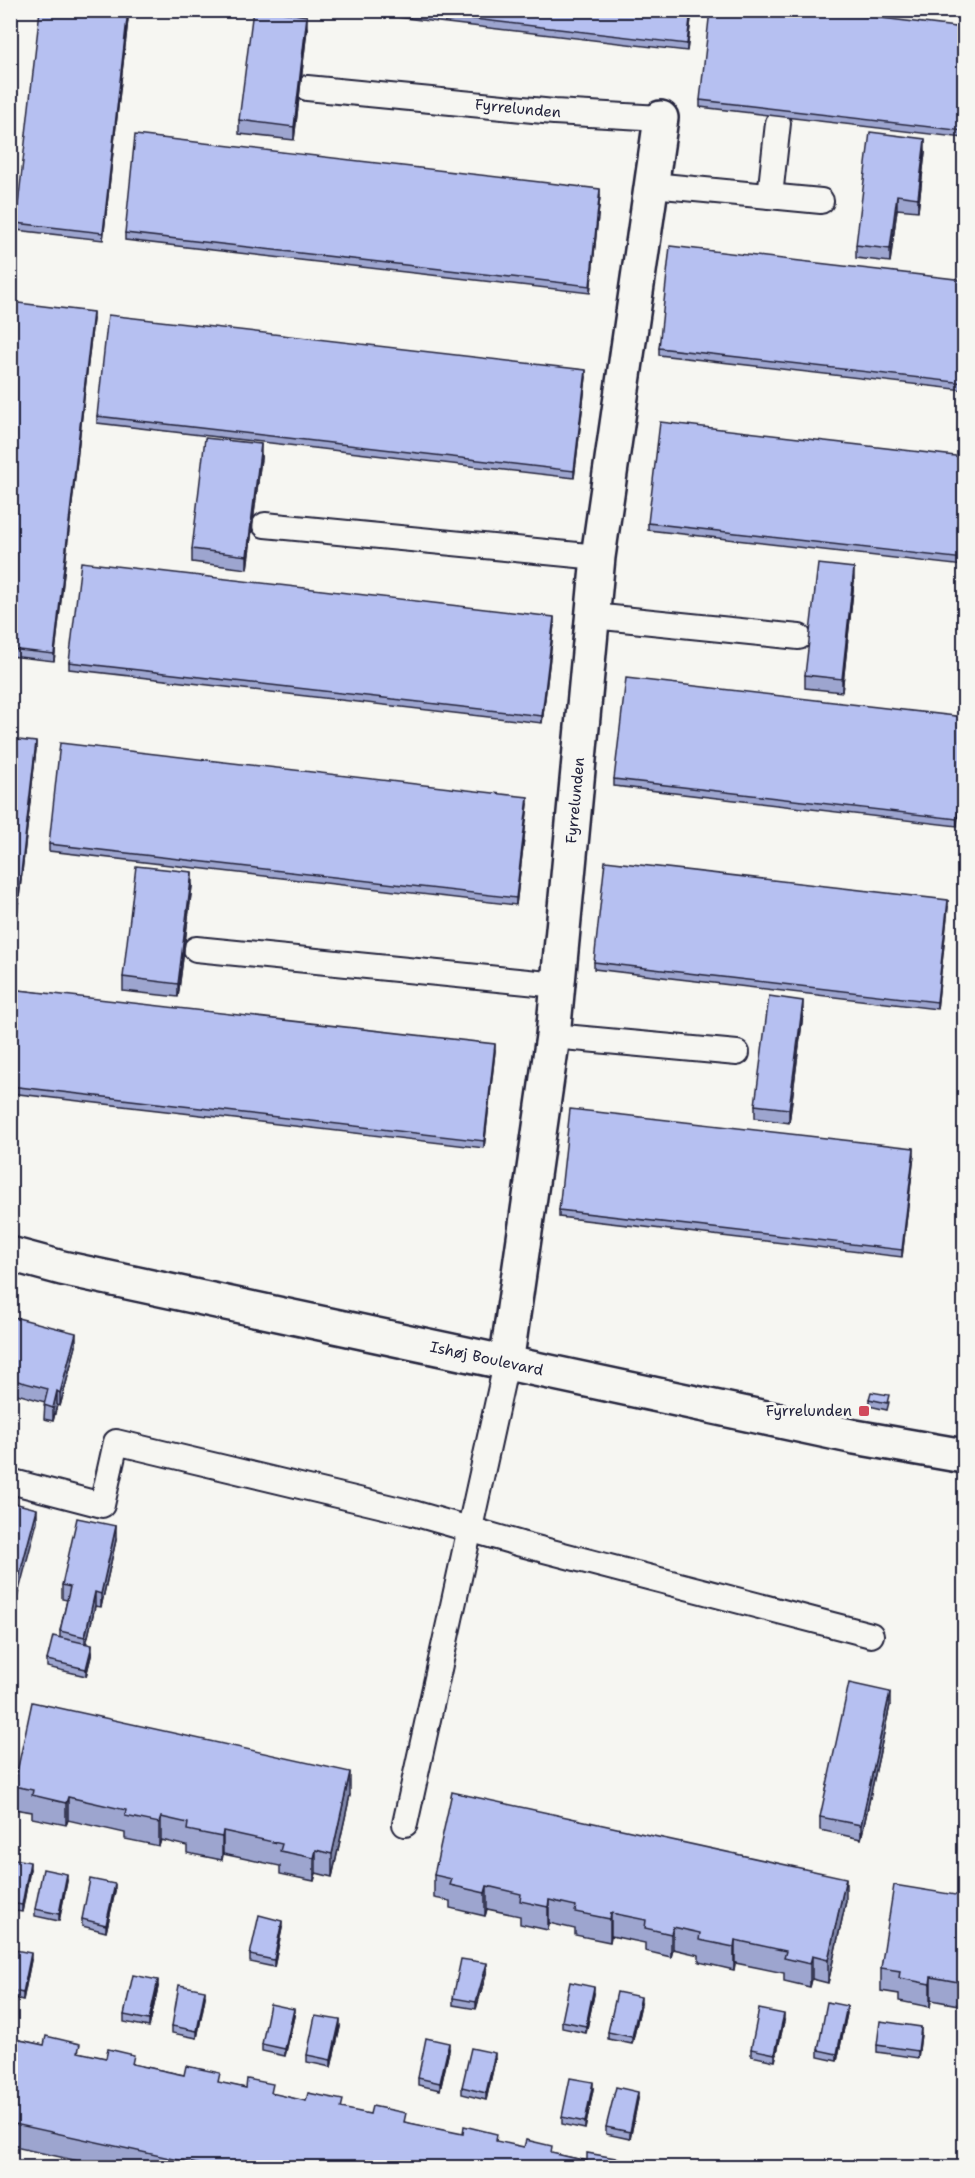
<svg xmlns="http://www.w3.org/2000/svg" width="975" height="2178" font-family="'Shantell Sans',sans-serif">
<rect width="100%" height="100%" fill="#f6f6f2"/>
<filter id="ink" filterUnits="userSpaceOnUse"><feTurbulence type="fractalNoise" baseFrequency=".0167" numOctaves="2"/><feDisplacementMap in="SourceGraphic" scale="12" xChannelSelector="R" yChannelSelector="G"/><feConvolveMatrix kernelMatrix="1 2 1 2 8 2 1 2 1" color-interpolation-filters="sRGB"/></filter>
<g filter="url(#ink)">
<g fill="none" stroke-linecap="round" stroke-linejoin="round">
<g stroke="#22223b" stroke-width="28">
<g id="service">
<path id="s1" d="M 307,88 L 554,112 L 661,118"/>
<path d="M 652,185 L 821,201"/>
<path d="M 770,196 L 778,123"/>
<path d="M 265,525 L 598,557"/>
<path d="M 593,616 L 799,637"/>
<path d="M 196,949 L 558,985"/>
<path d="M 553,1036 L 737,1053"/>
<path d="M 10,1481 L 102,1505 L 116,1442 L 413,1513 L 521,1544 L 871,1635"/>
<path d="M 405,1824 L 506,1364"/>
</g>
</g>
<g stroke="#22223b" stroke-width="38">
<g id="minor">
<path id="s2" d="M 506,1364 L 553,1036 L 598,557 L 661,118"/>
</g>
</g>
<g stroke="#22223b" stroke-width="38">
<g id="tertiary">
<path id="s3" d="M 10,1254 L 62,1268 L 855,1437 L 964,1456"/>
</g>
</g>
<use href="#service" stroke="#f6f6f2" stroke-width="24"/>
<use href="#minor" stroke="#f6f6f2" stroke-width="33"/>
<use href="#tertiary" stroke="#f6f6f2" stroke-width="33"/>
</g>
<g fill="#9da5cf" stroke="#22223b" stroke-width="1.5">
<path d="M 129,10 L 103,240 L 16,230 L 16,223 Z"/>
<path d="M 336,10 L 692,10 L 687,51 Z"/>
<path d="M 964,28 L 964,138 L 700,107 L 700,100 Z"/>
<path d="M 307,29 L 294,140 L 239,134 L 239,120 Z"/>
<path d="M 925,152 L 918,211 L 897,209 L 890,262 L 856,258 L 856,245 Z"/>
<path d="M 600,196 L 590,293 L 125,240 L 125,233 Z"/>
<path d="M 964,280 L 964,390 L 659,355 L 659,348 Z"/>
<path d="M 10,302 L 93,319 L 54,661 L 10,656 Z"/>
<path d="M 586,377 L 574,478 L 97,423 L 97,416 Z"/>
<path d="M 964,457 L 964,566 L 648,530 L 648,523 Z"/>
<path d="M 261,458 L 247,569 L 192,562 L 192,549 Z"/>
<path d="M 854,581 L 842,692 L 805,688 L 805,675 Z"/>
<path d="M 554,624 L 542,723 L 69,669 L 69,662 Z"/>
<path d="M 964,717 L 957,826 L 614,786 L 614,779 Z"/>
<path d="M 10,739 L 36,749 L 13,950 L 10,950 Z"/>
<path d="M 528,804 L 516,905 L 49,851 L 49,844 Z"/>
<path d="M 192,886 L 178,997 L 123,991 L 123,977 Z"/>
<path d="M 948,907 L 937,1009 L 594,969 L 594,962 Z"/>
<path d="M 10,989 L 495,1051 L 484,1148 L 10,1093 Z"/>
<path d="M 803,1014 L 789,1123 L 755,1118 L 755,1105 Z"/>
<path d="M 914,1155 L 902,1257 L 559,1217 L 559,1210 Z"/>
<path d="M 10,1316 L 76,1346 L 60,1406 L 57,1405 L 53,1421 L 44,1419 L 45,1402 L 10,1392 Z"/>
<path d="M 869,1399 L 889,1402 L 887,1410 L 869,1406 Z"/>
<path d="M 116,1540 L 101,1607 L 95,1606 L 86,1644 L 92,1652 L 86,1676 L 47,1667 L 47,1660 L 60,1638 L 60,1631 L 67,1600 L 62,1599 L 62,1585 Z"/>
<path d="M 890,1705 L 861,1839 L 820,1830 L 820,1817 Z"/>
<path d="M 14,1786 L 350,1795 L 332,1877 L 316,1873 L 314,1881 L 280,1874 L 280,1866 L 223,1854 L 222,1860 L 187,1853 L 187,1846 L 161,1840 L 159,1846 L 125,1839 L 125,1833 L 68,1820 L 66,1825 L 32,1818 L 32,1812 L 14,1809 Z"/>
<path d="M 964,1786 L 964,1817 L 961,1817 L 961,1803 Z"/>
<path d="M 10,1858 L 30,1869 L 22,1912 L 10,1910 Z"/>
<path d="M 434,1875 L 846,1901 L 828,1983 L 812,1979 L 810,1987 L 784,1981 L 784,1973 L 735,1963 L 734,1970 L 699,1962 L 699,1955 L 673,1949 L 671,1957 L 645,1951 L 645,1943 L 611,1936 L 610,1942 L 575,1935 L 575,1929 L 549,1923 L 548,1930 L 520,1924 L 520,1916 L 487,1909 L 485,1916 L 450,1908 L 450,1901 L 434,1898 Z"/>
<path d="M 67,1881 L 59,1921 L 35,1916 L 35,1909 Z"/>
<path d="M 115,1891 L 106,1932 L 82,1926 L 82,1919 Z"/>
<path d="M 962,1901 L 964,1901 L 964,2006 L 931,2000 L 930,2007 L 899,2001 L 899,1994 L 881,1991 L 881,1968 Z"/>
<path d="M 282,1928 L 274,1967 L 250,1962 L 250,1955 Z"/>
<path d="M 10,1949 L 31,1960 L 23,2000 L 10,1997 Z"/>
<path d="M 487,1970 L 476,2009 L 453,2005 L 453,1998 Z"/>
<path d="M 158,1987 L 149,2027 L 124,2022 L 124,2015 Z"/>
<path d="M 594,1994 L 586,2033 L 562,2028 L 562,2021 Z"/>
<path d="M 205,1997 L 197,2038 L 172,2033 L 172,2026 Z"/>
<path d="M 641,2004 L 632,2044 L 608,2039 L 608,2032 Z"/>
<path d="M 847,2013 L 837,2061 L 818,2057 L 818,2050 Z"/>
<path d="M 294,2016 L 285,2056 L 262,2051 L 262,2044 Z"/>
<path d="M 784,2021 L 775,2061 L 751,2056 L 751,2049 Z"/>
<path d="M 340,2027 L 331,2067 L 307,2062 L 307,2055 Z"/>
<path d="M 921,2034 L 918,2058 L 877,2052 L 877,2045 Z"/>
<path d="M 10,2038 L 497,2142 L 621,2168 L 110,2168 L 10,2146 Z"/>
<path d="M 449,2050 L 440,2090 L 418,2085 L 418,2078 Z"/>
<path d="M 495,2060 L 486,2100 L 462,2094 L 462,2087 Z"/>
<path d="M 593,2089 L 585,2129 L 562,2124 L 562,2117 Z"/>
<path d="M 638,2099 L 630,2139 L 606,2134 L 606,2127 Z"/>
</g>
<g fill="#7f86a9" stroke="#22223b" stroke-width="1.5">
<path d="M 128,10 L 129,10 L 103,240 L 103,233 Z"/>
<path d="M 691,10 L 692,10 L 687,51 L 687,44 Z"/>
<path d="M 307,16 L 307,29 L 294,140 L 294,127 Z"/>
<path d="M 925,139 L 925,152 L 918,211 L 918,198 Z"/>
<path d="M 600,189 L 600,196 L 590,293 L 590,286 Z"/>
<path d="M 897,195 L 897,209 L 890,262 L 890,249 Z"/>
<path d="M 93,312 L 93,319 L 54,661 L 54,654 Z"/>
<path d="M 586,370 L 586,377 L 574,478 L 574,471 Z"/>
<path d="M 261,444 L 261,458 L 247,569 L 247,556 Z"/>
<path d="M 854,568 L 854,581 L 842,692 L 842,679 Z"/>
<path d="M 554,617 L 554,624 L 542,723 L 542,716 Z"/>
<path d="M 36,742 L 36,749 L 13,950 L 13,943 Z"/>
<path d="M 964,755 L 964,762 L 957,826 L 957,819 Z"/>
<path d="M 528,797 L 528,804 L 516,905 L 516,898 Z"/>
<path d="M 192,872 L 192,886 L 178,997 L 178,984 Z"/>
<path d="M 948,900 L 948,907 L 937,1009 L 937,1002 Z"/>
<path d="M 803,1001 L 803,1014 L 789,1123 L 789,1109 Z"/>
<path d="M 495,1044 L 495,1051 L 484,1148 L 484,1141 Z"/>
<path d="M 914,1148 L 914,1155 L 902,1257 L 902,1250 Z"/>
<path d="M 76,1333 L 76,1346 L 60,1406 L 60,1393 Z"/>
<path d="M 57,1391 L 57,1405 L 53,1421 L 53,1408 Z"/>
<path d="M 37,1509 L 37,1522 L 10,1625 L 10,1611 Z"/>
<path d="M 116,1526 L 116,1540 L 101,1607 L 101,1594 Z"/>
<path d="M 95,1592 L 95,1606 L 85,1650 L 85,1637 Z"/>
<path d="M 92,1645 L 92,1652 L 86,1676 L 86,1669 Z"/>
<path d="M 890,1692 L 890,1705 L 861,1839 L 861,1825 Z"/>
<path d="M 350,1772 L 350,1795 L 332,1877 L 332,1854 Z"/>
<path d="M 68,1797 L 68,1820 L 66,1825 L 66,1803 Z"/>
<path d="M 161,1817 L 161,1840 L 159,1846 L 159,1823 Z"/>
<path d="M 223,1831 L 223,1854 L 222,1860 L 222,1837 Z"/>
<path d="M 316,1850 L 316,1873 L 314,1881 L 314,1858 Z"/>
<path d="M 30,1862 L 30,1869 L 22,1912 L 22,1905 Z"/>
<path d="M 67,1874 L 67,1881 L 59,1921 L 59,1914 Z"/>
<path d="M 846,1878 L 846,1901 L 828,1983 L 828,1960 Z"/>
<path d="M 115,1884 L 115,1891 L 106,1932 L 106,1925 Z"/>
<path d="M 487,1886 L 487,1909 L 485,1916 L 485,1893 Z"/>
<path d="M 549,1900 L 549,1923 L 548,1930 L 548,1907 Z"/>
<path d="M 611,1913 L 611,1936 L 610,1942 L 610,1919 Z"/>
<path d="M 282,1921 L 282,1928 L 274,1967 L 274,1960 Z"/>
<path d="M 673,1927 L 673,1949 L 671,1957 L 671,1934 Z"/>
<path d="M 735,1940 L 735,1963 L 734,1970 L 734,1947 Z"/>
<path d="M 31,1953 L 31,1960 L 23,2000 L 23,1993 Z"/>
<path d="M 812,1956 L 812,1979 L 810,1987 L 810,1964 Z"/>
<path d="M 487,1963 L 487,1970 L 476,2009 L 476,2002 Z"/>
<path d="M 931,1977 L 931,2000 L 930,2007 L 930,1984 Z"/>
<path d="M 158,1980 L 158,1987 L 149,2027 L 149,2020 Z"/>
<path d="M 594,1987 L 594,1994 L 586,2033 L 586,2026 Z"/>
<path d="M 205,1990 L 205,1997 L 197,2038 L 197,2031 Z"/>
<path d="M 641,1997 L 641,2004 L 632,2044 L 632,2037 Z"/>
<path d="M 847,2006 L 847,2013 L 837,2061 L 837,2054 Z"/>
<path d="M 294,2009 L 294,2016 L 285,2056 L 285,2049 Z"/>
<path d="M 784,2014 L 784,2021 L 775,2061 L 775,2054 Z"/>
<path d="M 340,2020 L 340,2027 L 331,2067 L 331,2060 Z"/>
<path d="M 921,2027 L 921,2034 L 918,2058 L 918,2051 Z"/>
<path d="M 449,2043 L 449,2050 L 440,2090 L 440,2083 Z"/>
<path d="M 495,2053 L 495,2060 L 486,2100 L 486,2093 Z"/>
<path d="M 593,2082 L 593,2089 L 585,2129 L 585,2122 Z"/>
<path d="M 638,2092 L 638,2099 L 630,2139 L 630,2132 Z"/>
</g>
<g fill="#b6c0f1" stroke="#22223b" stroke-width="1.5">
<path d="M 40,10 L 128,10 L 103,233 L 16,223 Z"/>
<path d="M 253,10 L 267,10 L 307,16 L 294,127 L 239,120 Z"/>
<path d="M 397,10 L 691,10 L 687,44 Z"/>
<path d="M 710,10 L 815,10 L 964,28 L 964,131 L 700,100 Z"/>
<path d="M 870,132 L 925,139 L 918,198 L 897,195 L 890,249 L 856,245 Z"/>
<path d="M 135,135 L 600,189 L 590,286 L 125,233 Z"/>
<path d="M 670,246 L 964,280 L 964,383 L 659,348 Z"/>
<path d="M 10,302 L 93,312 L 54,654 L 10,649 Z"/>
<path d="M 108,315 L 586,370 L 574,471 L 97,416 Z"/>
<path d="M 660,422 L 964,457 L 964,559 L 648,523 Z"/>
<path d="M 205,438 L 261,444 L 247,556 L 192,549 Z"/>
<path d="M 81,562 L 554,617 L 542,716 L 69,662 Z"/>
<path d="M 818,564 L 854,568 L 842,679 L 805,675 Z"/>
<path d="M 626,678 L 964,717 L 964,755 L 957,819 L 614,779 Z"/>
<path d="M 10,739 L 36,742 L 13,943 L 10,943 Z"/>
<path d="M 60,743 L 528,797 L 516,898 L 49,844 Z"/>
<path d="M 605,861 L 948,900 L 937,1002 L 594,962 Z"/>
<path d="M 136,866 L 192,872 L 178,984 L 123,977 Z"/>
<path d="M 10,989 L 495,1044 L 484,1141 L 10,1086 Z"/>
<path d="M 769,996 L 803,1001 L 789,1109 L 755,1105 Z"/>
<path d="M 570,1109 L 914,1148 L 902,1250 L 559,1210 Z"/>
<path d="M 10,1316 L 76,1333 L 60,1393 L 57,1391 L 53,1408 L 44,1405 L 48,1389 L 10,1379 Z"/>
<path d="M 871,1392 L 889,1395 L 887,1403 L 869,1399 Z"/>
<path d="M 10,1502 L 37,1509 L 10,1611 Z"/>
<path d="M 77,1518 L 116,1526 L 101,1594 L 95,1592 L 85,1637 L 60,1631 L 70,1587 L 62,1585 Z"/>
<path d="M 53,1636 L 92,1645 L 86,1669 L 47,1660 Z"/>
<path d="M 849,1683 L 890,1692 L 861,1825 L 820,1817 Z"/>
<path d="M 32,1702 L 350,1772 L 332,1854 L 316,1850 L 314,1858 L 280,1851 L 282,1844 L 223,1831 L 222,1837 L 187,1830 L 188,1823 L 161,1817 L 159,1823 L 125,1816 L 126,1810 L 68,1797 L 66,1803 L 32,1795 L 33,1790 L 14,1786 Z"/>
<path d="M 964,1786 L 964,1804 L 961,1803 Z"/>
<path d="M 452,1792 L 846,1878 L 828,1960 L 812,1956 L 810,1964 L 784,1958 L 786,1951 L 735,1940 L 734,1947 L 699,1940 L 700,1933 L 673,1927 L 671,1934 L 645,1928 L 646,1920 L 611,1913 L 610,1919 L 575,1912 L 576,1906 L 549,1900 L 548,1907 L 520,1901 L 521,1894 L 487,1886 L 485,1893 L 450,1885 L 452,1879 L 434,1875 Z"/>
<path d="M 10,1858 L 30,1862 L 22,1905 L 10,1903 Z"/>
<path d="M 43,1869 L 67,1874 L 59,1914 L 35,1909 Z"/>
<path d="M 90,1879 L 115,1884 L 106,1925 L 82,1919 Z"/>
<path d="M 894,1885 L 962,1896 L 961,1901 L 964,1901 L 964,1983 L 931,1977 L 930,1984 L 899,1978 L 900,1971 L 881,1968 Z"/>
<path d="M 259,1915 L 282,1921 L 274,1960 L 250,1955 Z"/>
<path d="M 10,1949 L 31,1953 L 23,1993 L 10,1990 Z"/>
<path d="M 461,1959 L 487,1963 L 476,2002 L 453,1998 Z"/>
<path d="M 133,1975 L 158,1980 L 149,2020 L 124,2015 Z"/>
<path d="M 570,1982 L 594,1987 L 586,2026 L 562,2021 Z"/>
<path d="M 179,1985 L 205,1990 L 197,2031 L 172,2026 Z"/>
<path d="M 617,1992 L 641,1997 L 632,2037 L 608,2032 Z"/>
<path d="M 827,2002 L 847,2006 L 837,2054 L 818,2050 Z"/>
<path d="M 270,2004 L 294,2009 L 285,2049 L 262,2044 Z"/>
<path d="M 759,2009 L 784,2014 L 775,2054 L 751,2049 Z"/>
<path d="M 315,2016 L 340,2020 L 331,2060 L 307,2055 Z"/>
<path d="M 880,2021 L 921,2027 L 918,2051 L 877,2045 Z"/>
<path d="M 46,2036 L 80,2044 L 78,2052 L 106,2058 L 108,2049 L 134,2055 L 132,2064 L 184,2075 L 186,2066 L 220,2073 L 218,2082 L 246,2088 L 247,2079 L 273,2084 L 271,2093 L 306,2101 L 308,2093 L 343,2100 L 341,2108 L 370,2114 L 372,2106 L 406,2113 L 404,2122 L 463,2134 L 464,2126 L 497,2134 L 496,2141 L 524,2147 L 526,2140 L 552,2146 L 551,2153 L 587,2161 L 587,2153 L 621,2159 L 621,2168 L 215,2168 L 10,2123 L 10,2038 L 44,2045 Z"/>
<path d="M 426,2038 L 449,2043 L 440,2083 L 418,2078 Z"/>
<path d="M 471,2048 L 495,2053 L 486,2093 L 462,2087 Z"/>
<path d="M 570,2078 L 593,2082 L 585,2122 L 562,2117 Z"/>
<path d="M 616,2087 L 638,2092 L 630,2132 L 606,2127 Z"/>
</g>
</g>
<rect fill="#d1495b" stroke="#f6f6f2" stroke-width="2" x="858" y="1405" width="12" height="12" rx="3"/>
<g text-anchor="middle" stroke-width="6" stroke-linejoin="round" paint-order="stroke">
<g font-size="15" fill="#22223b" stroke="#f6f6f2">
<text dy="5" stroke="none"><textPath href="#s1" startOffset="212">Fyrrelunden</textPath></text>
<text dy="5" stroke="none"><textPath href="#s2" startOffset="568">Fyrrelunden</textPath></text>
<text dy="5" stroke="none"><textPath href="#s3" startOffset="488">Ishøj Boulevard</textPath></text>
</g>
<g font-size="15" fill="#22223b" stroke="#f6f6f2" text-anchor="end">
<text x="852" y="1416">Fyrrelunden</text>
</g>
</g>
<rect width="975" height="2178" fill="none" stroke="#f6f6f2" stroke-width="36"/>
<rect x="18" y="18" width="939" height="2142" fill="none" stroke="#22223b" stroke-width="2" filter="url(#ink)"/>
</svg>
